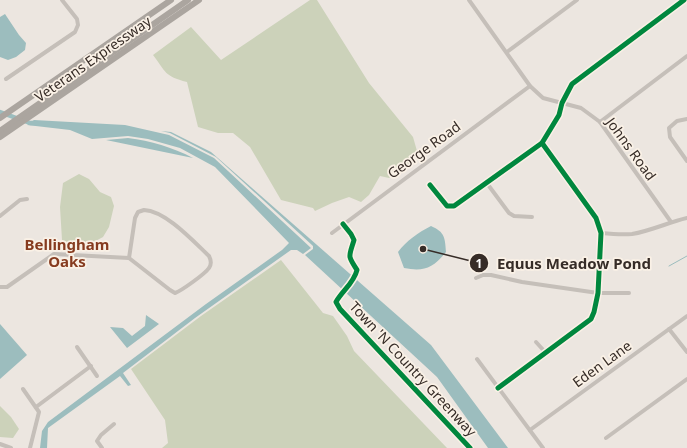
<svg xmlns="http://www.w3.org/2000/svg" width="687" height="448" font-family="'Noto Sans',sans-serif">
<rect width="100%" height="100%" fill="#ece6e0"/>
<g fill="#ccd2ba">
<path d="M 310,0 L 317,0 L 369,83 L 413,137 L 417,151 L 410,165 L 389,178 L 380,176 L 369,195 L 361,202 L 349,197 L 332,203 L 315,211 L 313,208 L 281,200 L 250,147 L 233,133 L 218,133 L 198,127 L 187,82 C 164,76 166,72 153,55 L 191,27 L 221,60 Z"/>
<path d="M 79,174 L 89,179 L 100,192 L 111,197 L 114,206 L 109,227 L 103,237 L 90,244 L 72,244 L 62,240 L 60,207 L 63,183 Z"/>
<path d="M 281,260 L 323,313 L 333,316 L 347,336 L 354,351 L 447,448 L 162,448 L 168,443 L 165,420 L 131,369 L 201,316 Z"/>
<path d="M 0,406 L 11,417 L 19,429 L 13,438 L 0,437 Z"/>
</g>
<g fill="#9cbdbe">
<path d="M 5,14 L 19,35 L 26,43 L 25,50 L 16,57 L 8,60 L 0,57 L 0,17 Z"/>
<path d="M 34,120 L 125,125 L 169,135 L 214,158 L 311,248 L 303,254 L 297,250 L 291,250 L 195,318 L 123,373 L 131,385 L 128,386 L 120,376 L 48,428 L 47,448 L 40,448 L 42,431 L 48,422 L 206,304 L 282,250 L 289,243 L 215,167 L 180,148 L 148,139 L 128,136 L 92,139 L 70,130 L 27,125 Z"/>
<path d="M 161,131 L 171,132 L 211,152 L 431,345 L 508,448 L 488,448 L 437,377 L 305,255 L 313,249 L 313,246 L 216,157 L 170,133 Z"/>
<path d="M 128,138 C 151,141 172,147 193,158 L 106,140 Z"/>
<path d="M 431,226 C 445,232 445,238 446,252 C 433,268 424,272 404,268 L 398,252 C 406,241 419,232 431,226 Z"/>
<path d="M 146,315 L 159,324 L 127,348 L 110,327 L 123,328 L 132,336 L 145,326 Z"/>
<path d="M 0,324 L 27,355 L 0,379 Z"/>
</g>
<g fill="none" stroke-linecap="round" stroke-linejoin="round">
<path stroke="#9cbdbe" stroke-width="1" d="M 669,266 L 687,256"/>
<path stroke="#9cbdbe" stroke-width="4.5" d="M 0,112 L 30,123 L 36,123"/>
<g stroke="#c5bfb9" stroke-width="4">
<path d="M 469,0 L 530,86 L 543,98 L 581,108 L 600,122 L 671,222"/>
<path d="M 507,52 L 577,0"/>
<path d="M 6,79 L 75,32 L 78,25 L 77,19 L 62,0"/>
<path d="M 687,119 L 677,121 L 669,128 L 670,137 L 687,161"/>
<path d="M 600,122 L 687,56"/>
<path d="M 486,182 L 509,213 L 514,216 L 532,217"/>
<path d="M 430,185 L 447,206 L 454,206 L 542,143 L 559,115 L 562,103 L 572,84 L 684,0"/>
<path d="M 144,210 C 166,211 193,241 209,256 C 211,260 212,264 209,268 C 205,274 181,291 175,293 L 170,290 L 129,258 L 135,218 L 138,212 Z"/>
<path d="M 0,216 L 20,200 L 27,199"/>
<path d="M 332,233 L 530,86"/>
<path d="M 601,233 C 611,234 622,235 632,234 C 651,231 669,222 687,218"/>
<path d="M 476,278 L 483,275 L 491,275 L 522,282 L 598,293 L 629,293"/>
<path d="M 0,287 L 7,287 L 54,254 L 129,258"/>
<path d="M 669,329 L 687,352"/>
<path d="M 536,342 L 546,353"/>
<path d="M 77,347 L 97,376"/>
<path d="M 477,359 L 543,448"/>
<path d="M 498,388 L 591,319 L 594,312 L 598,293 L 601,233 L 596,218 L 542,143"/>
<path d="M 23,389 L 39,412 L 30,448"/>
<path d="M 36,407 L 91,366"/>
<path d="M 530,430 L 687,316"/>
<path d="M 606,438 L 687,379"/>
<path d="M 0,444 L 11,448"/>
<path d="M 102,448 L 97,441 L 101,435 L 114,424"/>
</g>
<g stroke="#aba59f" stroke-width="6">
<path d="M 0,118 L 171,0"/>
<path d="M 0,131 L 188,0"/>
<path d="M 0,137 L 199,0"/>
</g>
<g stroke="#faf1e6" stroke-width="8">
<g id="cycleway">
<path d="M 430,185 L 447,206 L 454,206 L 542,143 L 559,115 L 562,103 L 572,84 L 684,0"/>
<path d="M 343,224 L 351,234 L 354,240 C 349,257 347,255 357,270 C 354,283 342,291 336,302 L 340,309 L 470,448"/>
<path d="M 498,388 L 591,319 L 594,312 L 598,293 L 601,233 L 596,218 L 542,143"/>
</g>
</g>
<use href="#cycleway" stroke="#00873e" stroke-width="5"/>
</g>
<g text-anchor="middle" stroke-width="3.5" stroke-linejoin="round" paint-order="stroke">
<g font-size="14" fill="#362c27" stroke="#faf1e6">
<text transform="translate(93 59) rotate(-35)" y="5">Veterans Expressway</text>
<text transform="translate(631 149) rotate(54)" y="5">Johns Road</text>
<text transform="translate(424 150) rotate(-36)" y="5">George Road</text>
<text transform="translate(602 364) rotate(-36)" y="5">Eden Lane</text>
<text transform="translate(413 369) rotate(47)" y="5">Town 'N Country Greenway</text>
</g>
<g font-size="15" font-weight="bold" fill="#863b1f" stroke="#faf1e6">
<text x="67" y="250">Bellingham<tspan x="67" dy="17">Oaks</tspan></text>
</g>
</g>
<path fill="none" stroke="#362c27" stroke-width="1.5" d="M423 249L479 263"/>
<g fill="#362c27" stroke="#faf1e6" stroke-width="1.5">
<circle cx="423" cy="249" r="4"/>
<circle cx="479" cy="263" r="10"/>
</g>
<g font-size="12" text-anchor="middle" font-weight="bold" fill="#fff">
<text x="479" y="268">1</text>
</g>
<g font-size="15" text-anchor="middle" font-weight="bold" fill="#362c27" stroke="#faf1e6" stroke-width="3.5" stroke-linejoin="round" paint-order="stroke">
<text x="574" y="269">Equus Meadow Pond</text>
</g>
</svg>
